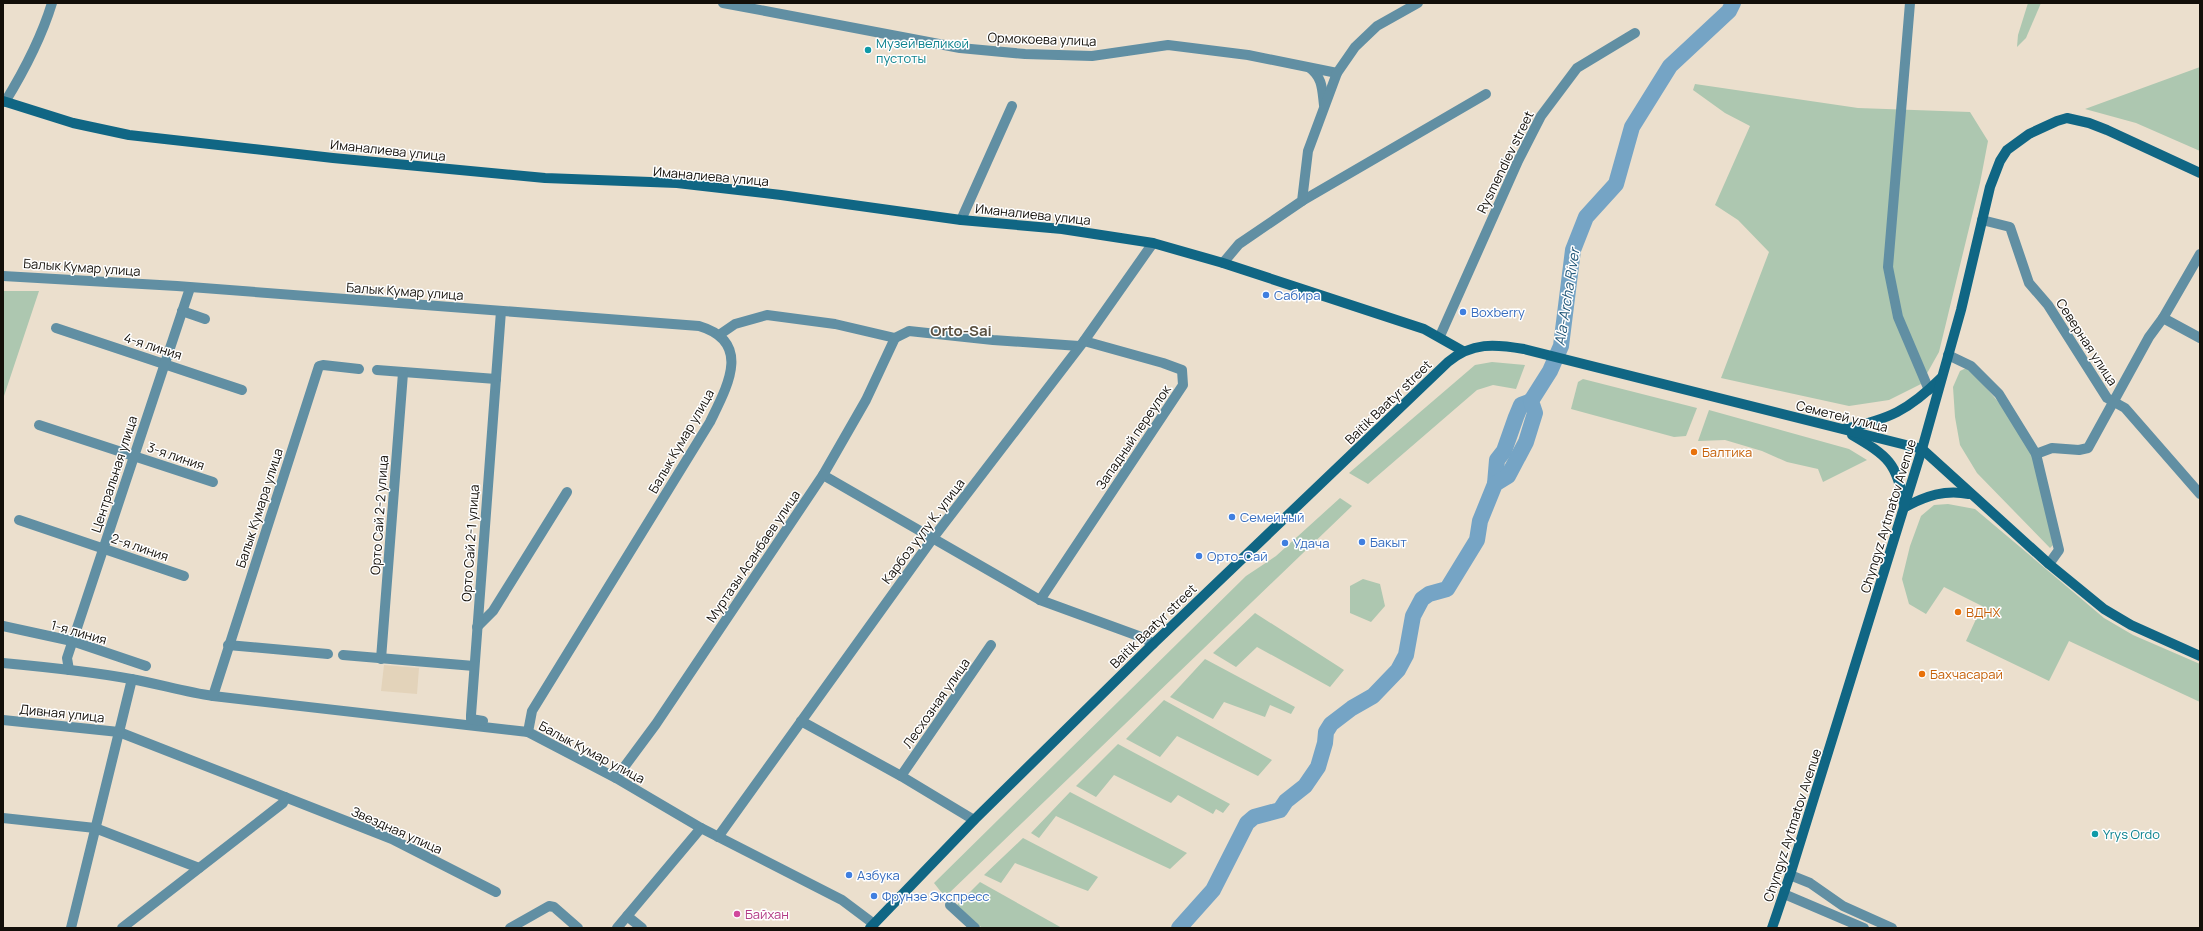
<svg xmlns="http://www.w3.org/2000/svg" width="2203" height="931" font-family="Manrope,sans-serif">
<rect width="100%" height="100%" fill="#ebdfcd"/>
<path fill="#e3d3ba" d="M 384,665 L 419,668 L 417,694 L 381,691 Z"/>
<g fill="#adc7b0">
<path d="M 2028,3 L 2041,3 L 2026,38 L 2017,47 L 2018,35 Z"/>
<path d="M 2200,67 L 2200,151 L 2136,123 L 2085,109 Z"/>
<path d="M 1695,84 L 1858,108 L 1970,112 L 1988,141 L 1980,183 L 1939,352 L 1921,384 L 1889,400 L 1849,406 L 1721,378 L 1769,252 L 1738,220 L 1715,205 L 1750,126 L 1725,113 L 1693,90 Z"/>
<path d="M 3,291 L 39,291 L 3,399 Z"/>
<path d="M 1492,362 L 1525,365 L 1516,389 L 1493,385 L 1477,390 L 1368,484 L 1349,473 L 1475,365 Z"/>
<path d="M 1966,368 C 1986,384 2024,431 2032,455 C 2041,484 2046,515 2053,545 L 2050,548 L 1977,473 L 1960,445 L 1955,417 L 1953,387 L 1960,371 Z"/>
<path d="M 1583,379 L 1697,408 L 1686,436 L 1674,437 L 1571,409 L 1578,382 Z"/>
<path d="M 1709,410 L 1849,449 L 1867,460 L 1823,482 L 1818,469 L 1787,462 L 1762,451 L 1725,440 L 1698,441 Z"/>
<path d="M 1340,498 L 1352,506 L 945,897 L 934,883 L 1246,576 L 1276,556 Z"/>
<path d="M 1948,504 L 1975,509 L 2104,618 L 2133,635 L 2200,664 L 2200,702 L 2069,641 L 2049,681 L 1966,641 L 1982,606 L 1944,587 L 1926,614 L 1909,604 L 1902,579 L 1910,546 L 1921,516 L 1934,505 Z"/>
<path d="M 1363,579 L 1380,584 L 1385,606 L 1371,622 L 1350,613 L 1350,586 Z"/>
<path d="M 1255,613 L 1344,670 L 1330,687 L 1257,647 L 1236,667 L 1213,653 Z"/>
<path d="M 1205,659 L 1295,707 L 1291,714 L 1270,705 L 1265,717 L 1224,702 L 1213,719 L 1170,697 Z"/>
<path d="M 1164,700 L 1272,760 L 1258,776 L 1177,736 L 1160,757 L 1126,739 Z"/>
<path d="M 1118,744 L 1230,804 L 1223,813 L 1216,809 L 1213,814 L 1178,795 L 1171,803 L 1114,775 L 1096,797 L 1076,786 Z"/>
<path d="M 1070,792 L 1187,853 L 1170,869 L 1056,816 L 1039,838 L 1031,833 Z"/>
<path d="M 1023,838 L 1098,877 L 1088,891 L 1015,863 L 1001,883 L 984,875 Z"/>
<path d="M 980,882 L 1062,928 L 982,928 L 957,905 Z"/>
</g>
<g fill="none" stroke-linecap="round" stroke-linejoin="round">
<g stroke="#75a4c5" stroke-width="16">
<path d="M 1495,484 L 1497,460 L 1504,451 L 1516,417 L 1521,405 L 1531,401"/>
<path d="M 1179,928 L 1213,890 L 1247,823 L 1254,817 L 1280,810 L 1286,801 L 1305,786 L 1318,767 L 1325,743 L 1326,732 L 1331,724 L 1352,708 L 1373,696 L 1398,670 L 1406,655 L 1413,616 L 1422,599 L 1429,594 L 1447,589 L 1477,540 L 1480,521 L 1495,484 L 1508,476 L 1526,442 L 1535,413 L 1531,401 L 1550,371 L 1561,346 L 1573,250 L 1586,217 L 1616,184 L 1632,127 L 1670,66 L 1729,11 L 1733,3"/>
</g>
<g stroke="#618fa3" stroke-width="10">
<path d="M 723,3 L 960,48 L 1025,54 L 1092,56 L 1168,45 L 1248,55 L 1337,73"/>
<path d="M 1910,3 L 1888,267 L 1898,317 L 1929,390"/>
<path d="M 1310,68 C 1323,78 1322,90 1324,105"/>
<path d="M 5,102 C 24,71 41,39 52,3"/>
<path d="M 1302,201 L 1486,94"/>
<path d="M 961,220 L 1012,106"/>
<path d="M 1982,220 L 2010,227 L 2029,283 L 2048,305 L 2107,398 L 2125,408 L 2200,494"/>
<path d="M 1223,263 L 1239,244 L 1302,201 L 1308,151 L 1337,73 L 1355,47 L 1377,26 L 1418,3"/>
<path d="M 3,276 L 177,286 L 699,326 C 753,342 727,387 710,422 L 532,711 L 528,732 L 616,778 L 701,828 L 842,900 L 874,924"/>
<path d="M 182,311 L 205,319"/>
<path d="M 2163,318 L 2200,338"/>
<path d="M 56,328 L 242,390"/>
<path d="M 719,335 L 735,324 L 767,315 L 835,324 L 895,338"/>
<path d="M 1440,336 L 1518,161 L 1541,116 L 1577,68 L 1635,33"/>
<path d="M 895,338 L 909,331 L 993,340 L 1079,346"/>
<path d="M 1948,355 L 1971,366 L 1999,394 L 2036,454 L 2059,550 L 2049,564"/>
<path d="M 377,370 L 496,379"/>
<path d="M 39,425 L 213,482"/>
<path d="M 2036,454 L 2052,448 L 2079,450 L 2088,448 L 2149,337 L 2163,318 L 2200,254"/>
<path d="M 823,475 L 1040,600 L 1144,638 L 1153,644"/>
<path d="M 19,520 L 184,576"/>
<path d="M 1040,600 L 1183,385 L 1182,370 L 1163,363 L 1084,341"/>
<path d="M 3,626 L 72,641 L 146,666"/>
<path d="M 477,627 L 493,611 L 567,492"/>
<path d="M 228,645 L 328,654"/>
<path d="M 343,655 L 474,666"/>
<path d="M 381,659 L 403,373"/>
<path d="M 3,663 C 46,667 89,671 131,679 C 159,684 185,692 213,696 L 528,732"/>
<path d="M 69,670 L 67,658 L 190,288"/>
<path d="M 213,696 L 319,366 L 323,365 L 359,369"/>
<path d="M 3,720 L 119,732 L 392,839 L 496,892"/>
<path d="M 483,721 L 471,719 L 471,715 L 501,311"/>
<path d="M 801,721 L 901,776 L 974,820"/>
<path d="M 901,776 L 991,645"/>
<path d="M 616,778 L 656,724 L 823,475 L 866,400 L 895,338"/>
<path d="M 3,818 L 95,828 L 199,868"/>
<path d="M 718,837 L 933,538 L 1084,341 L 1153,243"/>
<path d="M 1790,875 L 1810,883 L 1843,906 L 1892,928"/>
<path d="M 1784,894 L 1864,928"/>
<path d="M 950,905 L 975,928"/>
<path d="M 627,916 L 642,928"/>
<path d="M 71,928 L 132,679"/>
<path d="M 122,928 L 283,803 L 285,797"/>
<path d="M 510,928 L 549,906 L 554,907 L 578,928"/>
<path d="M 617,928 L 701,828"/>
</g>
<g stroke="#106684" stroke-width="10">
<path d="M 3,101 L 73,123 L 129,135 L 333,158 L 545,178 L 677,183 L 781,195 L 961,220 L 1062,229 L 1153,243 L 1223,263 L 1424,329 L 1463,351"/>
<path d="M 1844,429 C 1889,419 1908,411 1941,378"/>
<path d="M 1852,435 C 1888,456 1897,463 1904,504"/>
<path d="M 1905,507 C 1926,496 1945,489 1969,494"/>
<path d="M 870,928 L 974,820 L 1153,644 L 1448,362 C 1472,342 1495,344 1524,349 L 1922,449 L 2049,564 L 2104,609 L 2131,625 L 2200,656"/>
<path d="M 1772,928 L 1790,875 L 1922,449 L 1961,310 L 1990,187 L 2000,161 L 2007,150 L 2029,134 L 2057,121 L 2067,118 L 2089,123 L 2107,130 L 2200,173"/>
</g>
</g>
<g fill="#0f9aa8" stroke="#fff" stroke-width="1.5">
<circle cx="868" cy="50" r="4"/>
<circle cx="2095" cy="834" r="4"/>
</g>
<g fill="#3f7fe0" stroke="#fff" stroke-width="1.5">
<circle cx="1266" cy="295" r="4"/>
<circle cx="1463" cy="312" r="4"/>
<circle cx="1232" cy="517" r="4"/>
<circle cx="1362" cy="542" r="4"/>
<circle cx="1285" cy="543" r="4"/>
<circle cx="1199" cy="556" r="4"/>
<circle cx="849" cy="875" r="4"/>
<circle cx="874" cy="896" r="4"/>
</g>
<g fill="#e8710a" stroke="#fff" stroke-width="1.5">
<circle cx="1694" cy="452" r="4"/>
<circle cx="1958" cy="612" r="4"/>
<circle cx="1922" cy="674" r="4"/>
</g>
<circle fill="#d1479c" stroke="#fff" stroke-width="1.5" cx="737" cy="914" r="4"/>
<g text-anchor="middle" stroke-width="3" stroke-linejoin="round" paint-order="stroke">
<g font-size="13" fill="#130f09" stroke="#fff">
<text transform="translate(1042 39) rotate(2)" y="5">Ормокоева улица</text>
<text transform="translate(388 150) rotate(6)" y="5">Иманалиева улица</text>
<text transform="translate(1505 162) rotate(-64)" y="5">Rysmendiev street</text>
<text transform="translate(711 176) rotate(5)" y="5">Иманалиева улица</text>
<text transform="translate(1033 214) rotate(6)" y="5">Иманалиева улица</text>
<text transform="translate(82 267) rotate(4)" y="5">Балык Кумар улица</text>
<text transform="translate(405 291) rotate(4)" y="5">Балык Кумар улица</text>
<text transform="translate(2087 342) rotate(57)" y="5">Северная улица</text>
<text transform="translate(153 346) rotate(18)" y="5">4-я линия</text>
<text transform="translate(1388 402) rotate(-44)" y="5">Baitik Baatyr street</text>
<text transform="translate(1842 416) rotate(14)" y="5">Семетей улица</text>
<text transform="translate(1133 437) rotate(-56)" y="5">Западный переулок</text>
<text transform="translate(681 441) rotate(-60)" y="5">Балык Кумар улица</text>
<text transform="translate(176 456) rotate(19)" y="5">3-я линия</text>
<text transform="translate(114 474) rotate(-72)" y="5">Центральная улица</text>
<text transform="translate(259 508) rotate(-72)" y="5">Балык Кумара улица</text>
<text transform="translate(379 515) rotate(-86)" y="5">Орто Сай 2-2 улица</text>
<text transform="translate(1888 516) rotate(-73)" y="5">Chyngyz Aytmatov Avenue</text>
<text transform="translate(923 531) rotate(-53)" y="5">Карбоз уулу К. улица</text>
<text transform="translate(470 543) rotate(-86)" y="5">Орто Сай 2-1 улица</text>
<text transform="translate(140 547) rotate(19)" y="5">2-я линия</text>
<text transform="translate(753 556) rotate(-56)" y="5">Муртазы Асанбаев улица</text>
<text transform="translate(1153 626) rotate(-44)" y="5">Baitik Baatyr street</text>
<text transform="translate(79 632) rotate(16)" y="5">1-я линия</text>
<text transform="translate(936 703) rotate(-55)" y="5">Лесхозная улица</text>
<text transform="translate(62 713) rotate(6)" y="5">Дивная улица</text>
<text transform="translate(592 752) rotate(28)" y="5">Балык Кумар улица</text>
<text transform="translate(1792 825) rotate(-72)" y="5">Chyngyz Aytmatov Avenue</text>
<text transform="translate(397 830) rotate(24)" y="5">Звездная улица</text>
</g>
<g font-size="13" fill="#0d838f" stroke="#fff" text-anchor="start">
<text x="876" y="48">Музей великой<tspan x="876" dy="15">пустоты</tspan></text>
<text x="2103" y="839">Yrys Ordo</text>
</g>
<g font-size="13" fill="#366cbe" stroke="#fff" text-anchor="start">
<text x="1274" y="300">Сабира</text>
<text x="1471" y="317">Boxberry</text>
<text x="1240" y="522">Семейный</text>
<text x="1370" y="547">Бакыт</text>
<text x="1293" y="548">Удача</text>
<text x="1207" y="561">Орто-Сай</text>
<text x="857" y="880">Азбука</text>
<text x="882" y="901">Фрунзе Экспресс</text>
</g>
<g font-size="13" fill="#c56008" stroke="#fff" text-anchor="start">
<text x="1702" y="457">Балтика</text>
<text x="1966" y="617">ВДНХ</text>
<text x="1930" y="679">Бахчасарай</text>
</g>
<g font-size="13" fill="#b23c85" stroke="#fff" text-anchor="start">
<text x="745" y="919">Байхан</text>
</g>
<g font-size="14" font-style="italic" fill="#1d5476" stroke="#fff">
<text transform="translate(1567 297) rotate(-81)" y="5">Ala-Archa River</text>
</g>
<g font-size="15" font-weight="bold" fill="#5b5141" stroke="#fff">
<text x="961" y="336">Orto-Sai</text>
</g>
</g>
<rect width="2203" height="931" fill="none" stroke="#130f09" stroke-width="8"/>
</svg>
